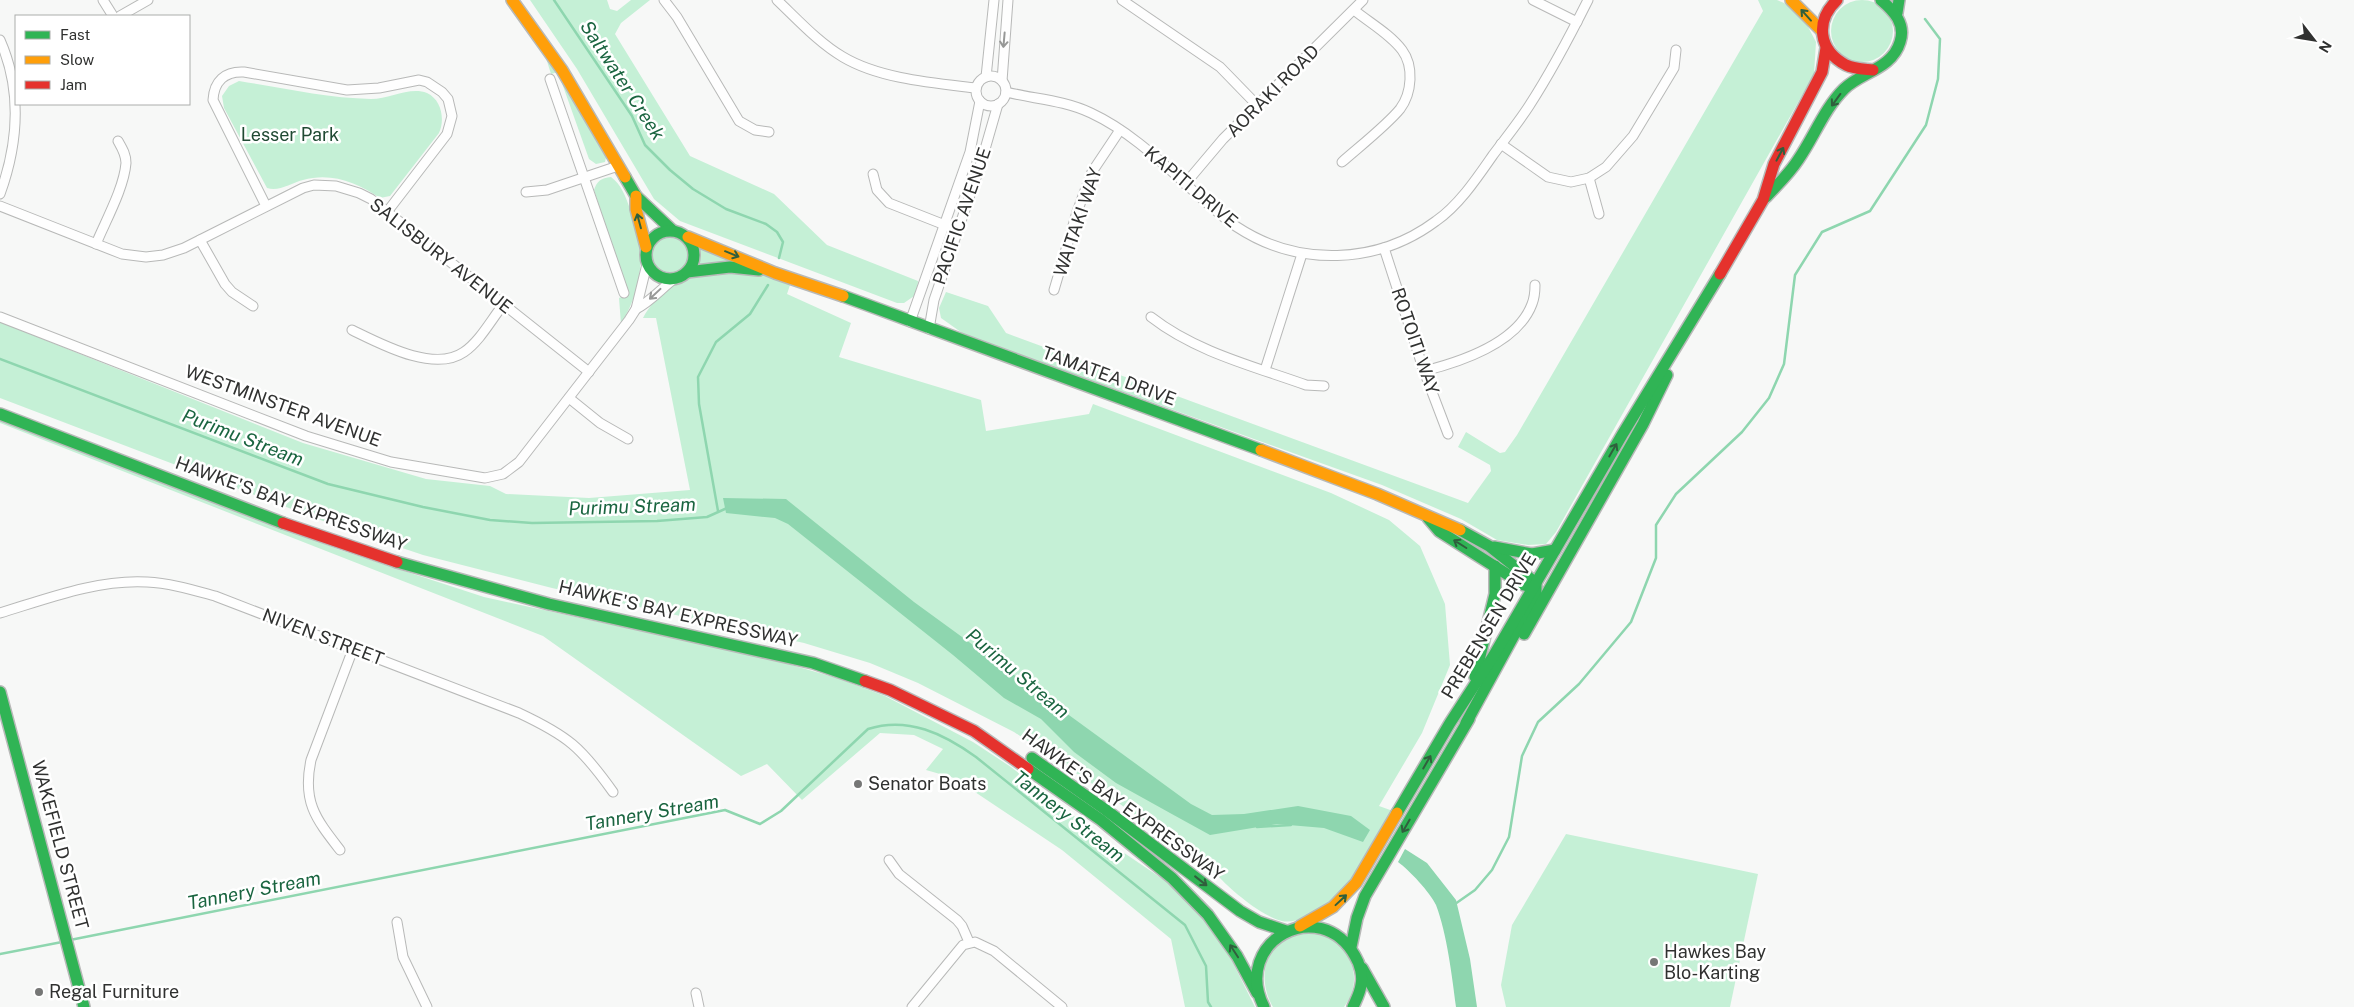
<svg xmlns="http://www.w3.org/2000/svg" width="2354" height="1007" font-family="'Public Sans',sans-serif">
<rect width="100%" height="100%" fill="#f7f8f7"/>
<g fill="#c5f0d6">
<path d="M 530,0 L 607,0 L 610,9 L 617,11 L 631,0 L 650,0 L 621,23 L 615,34 L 690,156 L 774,194 L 827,245 L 918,281 L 917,294 L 904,303 L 897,303 L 680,221 L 654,199 L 577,69 Z"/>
<path d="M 1758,0 L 1777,0 L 1784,3 L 1804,19 L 1816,42 L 1814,74 L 1556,532 L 1546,544 L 1528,545 L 1497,540 L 1461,519 L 1382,485 L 965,335 L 941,318 L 939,308 L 946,292 L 988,306 L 1006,333 L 1468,503 L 1491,471 L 1490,465 L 1458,447 L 1466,432 L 1500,453 L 1505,452 L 1517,435 L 1763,11 Z"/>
<circle cx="1862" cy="31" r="31"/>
<path d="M 541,42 L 552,54 L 607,153 L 605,162 L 596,164 L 589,159 L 558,72 L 551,74 Z"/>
<path d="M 239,81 C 283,88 327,98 371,99 C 390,99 410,86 427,93 C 442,100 445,120 439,133 L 390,196 L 380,198 C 357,183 332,172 303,180 C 291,183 279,192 267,188 L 224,108 L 222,96 L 229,86 Z"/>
<path d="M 611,177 C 621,184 626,197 630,209 C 646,251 644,285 621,324 L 619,298 L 628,294 L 594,190 C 597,181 601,178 611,177 Z"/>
<circle cx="670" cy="255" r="18"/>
<path d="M 699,245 L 732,258 L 731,261 L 697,266 L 700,257 L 697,248 Z"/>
<path d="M 756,271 L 791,282 L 787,294 L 851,323 L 839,357 L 981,400 L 986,431 L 1089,414 L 1093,404 L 1331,493 L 1389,520 L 1420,546 L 1445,604 L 1450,665 L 1422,733 L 1379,806 L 1393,811 C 1380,833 1369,857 1355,877 C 1342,895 1305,926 1282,921 C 1261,916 1231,890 1217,875 L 1094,785 L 1014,732 L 918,683 L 870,663 L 804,643 L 552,588 L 423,555 L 331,524 L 0,398 L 0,322 L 303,443 L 426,479 L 490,486 L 506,494 L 589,498 L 690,490 L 656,318 L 643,318 C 654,297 677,278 700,272 C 717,268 739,271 756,271 Z"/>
<path d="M 0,420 L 340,550 L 484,597 L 774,660 L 837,678 L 885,696 L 973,742 L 1011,767 L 1105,840 L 1173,886 L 1201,916 L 1225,947 L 1255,1007 L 1185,1007 L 1171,939 L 1062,850 L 954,778 L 926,770 L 943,749 L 914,735 L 880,733 L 802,800 L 767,764 L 741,776 L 543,636 L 0,423 Z"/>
<path d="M 1566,834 L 1758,874 L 1730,1007 L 1506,1007 L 1501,985 L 1512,925 Z"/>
<path d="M 1317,933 C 1323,936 1333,938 1338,943 C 1356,961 1360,986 1344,1007 L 1273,1007 C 1258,982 1262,946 1293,935 C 1300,933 1309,933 1317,933 Z"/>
</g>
<g fill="#8ed6af">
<path d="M 723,498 L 786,499 L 914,602 L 1191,804 L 1212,815 L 1244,814 L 1298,806 L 1351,816 L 1370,830 L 1363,842 L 1324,828 L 1277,824 L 1210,835 L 1170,813 L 1116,783 L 1074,752 L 1041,719 L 1004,698 L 953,655 L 788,524 L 775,518 L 726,513 Z"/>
<path d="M 1405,849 L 1427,863 L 1456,900 L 1470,959 L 1477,1007 L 1456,1007 C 1452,976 1447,934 1436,905 C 1430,892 1409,870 1398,862 Z"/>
</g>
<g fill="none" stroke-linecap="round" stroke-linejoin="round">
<g stroke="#8ed6af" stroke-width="2.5">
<path d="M 554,0 L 632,116 L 645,145 L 670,170 L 693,189 L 726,209 L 766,224 L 777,232 L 783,242 L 779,258"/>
<path d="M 0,359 L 328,484 L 423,507 L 490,520 L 532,523 L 657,521 L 707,517 L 727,508"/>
<path d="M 718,511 L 699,404 L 698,377 L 716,342 L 750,314 L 768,285"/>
<path d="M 1257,827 L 1291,825"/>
<path d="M 1455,904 L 1475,890 L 1492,870 L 1509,837 L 1522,756 L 1538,722 L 1579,684 L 1631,622 L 1656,558 L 1656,525 L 1676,494 L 1742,432 L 1769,398 L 1784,364 L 1795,275 L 1822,232 L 1870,211 L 1926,125 L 1938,79 L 1940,39 L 1925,19"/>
<path d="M 70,940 L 725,810 L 760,824 L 781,811 L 868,729 C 908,716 944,734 976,757 L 1185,925 L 1206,966 L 1208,1002 L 1211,1007"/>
<path d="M 0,954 L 62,942"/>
</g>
<g stroke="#b8b9b8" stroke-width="11">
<g id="street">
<path d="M 103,0 L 113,16"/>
<path d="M 664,0 L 677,17 L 739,121 L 755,130 L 769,132"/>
<path d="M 777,0 C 798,20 819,43 843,57 C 880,79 934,83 976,88"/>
<path d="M 1122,0 L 1220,67 L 1257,105"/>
<path d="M 1533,0 L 1577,22"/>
<path d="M 120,16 L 148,0"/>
<path d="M 0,40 C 22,90 18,144 0,194"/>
<circle cx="991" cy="91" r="15"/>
<path d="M 986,77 L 994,0"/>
<path d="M 550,79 L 624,293"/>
<path d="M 1002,81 L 1008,0"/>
<path d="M 1006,92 C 1034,99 1064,100 1091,113 C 1136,134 1170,171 1207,203 C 1217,211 1226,220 1237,227 C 1298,267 1377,265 1436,221 C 1459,205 1477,178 1493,155 C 1505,139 1518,123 1529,106 C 1551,72 1570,36 1588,0"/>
<path d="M 1501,144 L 1548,177 L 1571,182 L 1589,178 L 1606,167 L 1633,136 L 1674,68 L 1676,50"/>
<path d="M 1342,162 C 1359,147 1387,125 1400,109 C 1412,93 1414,66 1402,50 C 1390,34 1370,23 1354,10"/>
<path d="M 873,174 L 877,190 L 889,203 L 950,227"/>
<path d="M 1589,178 L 1599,214"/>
<path d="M 1185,184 L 1223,139 L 1363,0"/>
<path d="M 526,192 L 547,190 L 618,166"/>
<path d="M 0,206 L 122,254 L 146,257 L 163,255 L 184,248 L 303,188 L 314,185 L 336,186 L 359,193 L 371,199 L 589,372"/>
<path d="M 266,206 L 213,100 C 214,81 225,71 244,72 L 347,90 L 379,88 L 419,80 L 427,82 L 442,92 L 448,99 L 452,116 L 447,134 L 387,212"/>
<path d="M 200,240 L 225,284 L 232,292 L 253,306"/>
<path d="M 96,244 C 106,220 124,188 126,163 C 126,154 122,148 118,141"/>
<path d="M 1384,248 L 1424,371 L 1448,434"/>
<path d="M 1054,290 L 1077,212 L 1092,172 L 1120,130"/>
<path d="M 636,309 C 650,302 661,289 674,279"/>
<path d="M 0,317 L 306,436 L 391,462 L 485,478 L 503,474 L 519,462 L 629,320 L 636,309 L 647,264"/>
<path d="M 1151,317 C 1196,352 1253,366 1306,385 L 1324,386"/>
<path d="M 910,322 L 970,152 L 980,101"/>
<path d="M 929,329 L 934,300 L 981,163 L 998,104"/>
<path d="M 352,330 C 381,344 434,373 464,352 C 480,341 491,320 503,305"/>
<path d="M 1265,370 L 1302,254"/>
<path d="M 1424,371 C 1460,362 1517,344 1532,304 C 1534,299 1535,291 1535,285"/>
<path d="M 569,398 L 600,423 L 628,439"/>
<path d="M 0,613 C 46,599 98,579 147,582 C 170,583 193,590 215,596 L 519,713 C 568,736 581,747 613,792"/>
<path d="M 340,850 C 316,819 302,802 311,760 L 353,649"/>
<path d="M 889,860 L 899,874 L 957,920 L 962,926 L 969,942"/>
<path d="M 397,922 L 403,957 L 427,1007"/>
<path d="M 696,993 L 699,1007"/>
<path d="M 912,1007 L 963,945 L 975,942 L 994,951 L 1062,1007"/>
</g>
</g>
<g stroke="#b8b9b8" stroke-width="14">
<g id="fast">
<path d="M 1897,13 L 1899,0"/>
<path d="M 625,177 L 636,196 L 672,230"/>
<path d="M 1766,197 C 1777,185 1789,174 1798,160 C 1814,137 1824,109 1844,89 C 1861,72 1892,69 1900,42 C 1906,24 1894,11 1881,0"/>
<circle cx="670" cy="255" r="24"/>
<path d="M 687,272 L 730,267 L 759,270"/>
<path d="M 843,296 L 1261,450"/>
<path d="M 0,414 L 283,523"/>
<path d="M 1428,518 L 1439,531 L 1524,585 L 1532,587"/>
<path d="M 1460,530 L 1489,546 L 1536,583 L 1536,595 L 1466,723"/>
<path d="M 1494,547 L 1532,554 L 1555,550"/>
<path d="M 397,562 L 549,604 L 813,663 L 865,681"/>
<path d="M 1524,634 L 1643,424 L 1667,375"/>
<path d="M 1475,677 L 1495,594 L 1495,566"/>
<path d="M 0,692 L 84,1007"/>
<path d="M 1032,758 L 1106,810 L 1240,911 L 1259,922 L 1286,931"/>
<path d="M 1028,769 L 1101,820 L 1172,878 L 1208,915 L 1237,956 L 1257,993"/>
<path d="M 1397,813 L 1450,723 L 1494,655 L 1622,435 L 1720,274"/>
<path d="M 1351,947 L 1357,918 L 1365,896 L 1469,719"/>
<path d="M 1362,968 L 1384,1007"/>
<path d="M 1264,1007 C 1231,941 1320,894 1355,956 C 1360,964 1363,976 1361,985 C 1360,993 1356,1000 1353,1007"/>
</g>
</g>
<g stroke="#b8b9b8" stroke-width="14">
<g id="slow">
<path d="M 512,0 L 562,70 L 625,177"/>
<path d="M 1791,0 L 1821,30"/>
<path d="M 636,196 L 636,209 L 646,247"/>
<path d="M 688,237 L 775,273 L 843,296"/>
<path d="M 1261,450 L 1377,494 L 1460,530"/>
<path d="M 1300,926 L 1333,907 L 1356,883 L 1397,813"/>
</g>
</g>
<g stroke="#b8b9b8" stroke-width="14">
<g id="jam">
<path d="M 1837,0 C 1815,21 1818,50 1846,65 C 1854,69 1864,69 1873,70"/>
<path d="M 1720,274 L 1763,200 L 1774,164 L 1822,72 L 1826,48"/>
<path d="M 283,523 L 397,562"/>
<path d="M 865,681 L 890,690 L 974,731 L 1028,769"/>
</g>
</g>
<use href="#street" stroke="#fefefe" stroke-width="9"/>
<use href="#fast" stroke="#30b455" stroke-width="11"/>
<use href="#slow" stroke="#ff9f0a" stroke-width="11"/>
<use href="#jam" stroke="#e5322d" stroke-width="11"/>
</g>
<defs><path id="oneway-shaft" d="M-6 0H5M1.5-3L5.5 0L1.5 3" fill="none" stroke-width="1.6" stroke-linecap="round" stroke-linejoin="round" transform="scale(1.25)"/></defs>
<g stroke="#305f3d">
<use href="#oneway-shaft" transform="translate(1806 15) rotate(-132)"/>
<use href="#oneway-shaft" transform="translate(1836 100) rotate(126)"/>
<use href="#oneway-shaft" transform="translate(1780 154) rotate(-62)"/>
<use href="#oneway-shaft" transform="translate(639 221) rotate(-105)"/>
<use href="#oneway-shaft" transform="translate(732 254) rotate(22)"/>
<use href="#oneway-shaft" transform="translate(1613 450) rotate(-60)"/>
<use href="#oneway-shaft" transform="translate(1460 544) rotate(-148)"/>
<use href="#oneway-shaft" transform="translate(1427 762) rotate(-60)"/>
<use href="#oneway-shaft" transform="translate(1406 826) rotate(120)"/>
<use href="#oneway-shaft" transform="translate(1201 881) rotate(38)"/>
<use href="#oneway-shaft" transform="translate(1341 900) rotate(-43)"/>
<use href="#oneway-shaft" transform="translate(1234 951) rotate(-123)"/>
</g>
<g stroke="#979897">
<use href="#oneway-shaft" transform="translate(1004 40) rotate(95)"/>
<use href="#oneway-shaft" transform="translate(655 294) rotate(137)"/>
</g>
<g fill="#767776" stroke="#fff" stroke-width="2">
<circle cx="858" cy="784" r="5"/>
<circle cx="1654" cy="962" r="5"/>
<circle cx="39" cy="992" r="5"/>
</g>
<g text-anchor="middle" stroke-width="5" stroke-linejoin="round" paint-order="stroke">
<g font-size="18" fill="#303130" stroke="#fff">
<text transform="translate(1273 91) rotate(-45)" y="6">AORAKI ROAD</text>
<text transform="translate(1191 187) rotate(40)" y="6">KAPITI DRIVE</text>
<text transform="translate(962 216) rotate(-71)" y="6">PACIFIC AVENUE</text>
<text transform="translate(1078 222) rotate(-71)" y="6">WAITAKI WAY</text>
<text transform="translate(441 256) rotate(38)" y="6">SALISBURY AVENUE</text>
<text transform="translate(1415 341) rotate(71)" y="6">ROTOITI WAY</text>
<text transform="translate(1109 376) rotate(20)" y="6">TAMATEA DRIVE</text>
<text transform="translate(283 406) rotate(20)" y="6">WESTMINSTER AVENUE</text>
<text transform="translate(291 504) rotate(20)" y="6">HAWKE'S BAY EXPRESSWAY</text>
<text transform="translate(678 614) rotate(13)" y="6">HAWKE'S BAY EXPRESSWAY</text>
<text transform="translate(1489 626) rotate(-59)" y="6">PREBENSEN DRIVE</text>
<text transform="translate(323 637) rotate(21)" y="6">NIVEN STREET</text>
<text transform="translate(1123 805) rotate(36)" y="6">HAWKE'S BAY EXPRESSWAY</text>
<text transform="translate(60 845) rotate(75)" y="6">WAKEFIELD STREET</text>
</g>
<g font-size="18" fill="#204a33" stroke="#fff">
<text x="290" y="141">Lesser Park</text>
</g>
<g font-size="18" fill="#303130" stroke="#fff" text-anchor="start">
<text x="868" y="790">Senator Boats</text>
<text x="1664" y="958">Hawkes Bay<tspan x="1664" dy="21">Blo-Karting</tspan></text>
<text x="49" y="998">Regal Furniture</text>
</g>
<g font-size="19" font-style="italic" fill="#1a6540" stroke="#fff">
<text transform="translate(623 80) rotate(57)" y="7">Saltwater Creek</text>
<text transform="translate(243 437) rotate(21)" y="7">Purimu Stream</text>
<text transform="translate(632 506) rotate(-2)" y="7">Purimu Stream</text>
<text transform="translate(1018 673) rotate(40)" y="7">Purimu Stream</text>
<text transform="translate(652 812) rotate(-10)" y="7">Tannery Stream</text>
<text transform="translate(1069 816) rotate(38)" y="7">Tannery Stream</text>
<text transform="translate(254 890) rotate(-11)" y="7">Tannery Stream</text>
</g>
</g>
<rect x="15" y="15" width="175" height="90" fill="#ffffff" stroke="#acadac"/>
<rect x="25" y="31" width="25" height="8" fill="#30b455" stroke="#acadac"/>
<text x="60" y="40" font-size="15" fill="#303130">Fast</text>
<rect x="25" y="56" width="25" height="8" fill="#ff9f0a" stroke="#acadac"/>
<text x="60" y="65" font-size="15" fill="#303130">Slow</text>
<rect x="25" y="81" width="25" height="8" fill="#e5322d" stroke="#acadac"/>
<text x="60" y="90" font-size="15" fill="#303130">Jam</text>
<g transform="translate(2314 40) rotate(121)" stroke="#ffffff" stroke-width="4" paint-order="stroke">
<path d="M0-4L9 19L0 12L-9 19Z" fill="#303130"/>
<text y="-8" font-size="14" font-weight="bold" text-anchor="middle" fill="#303130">N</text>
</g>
</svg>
